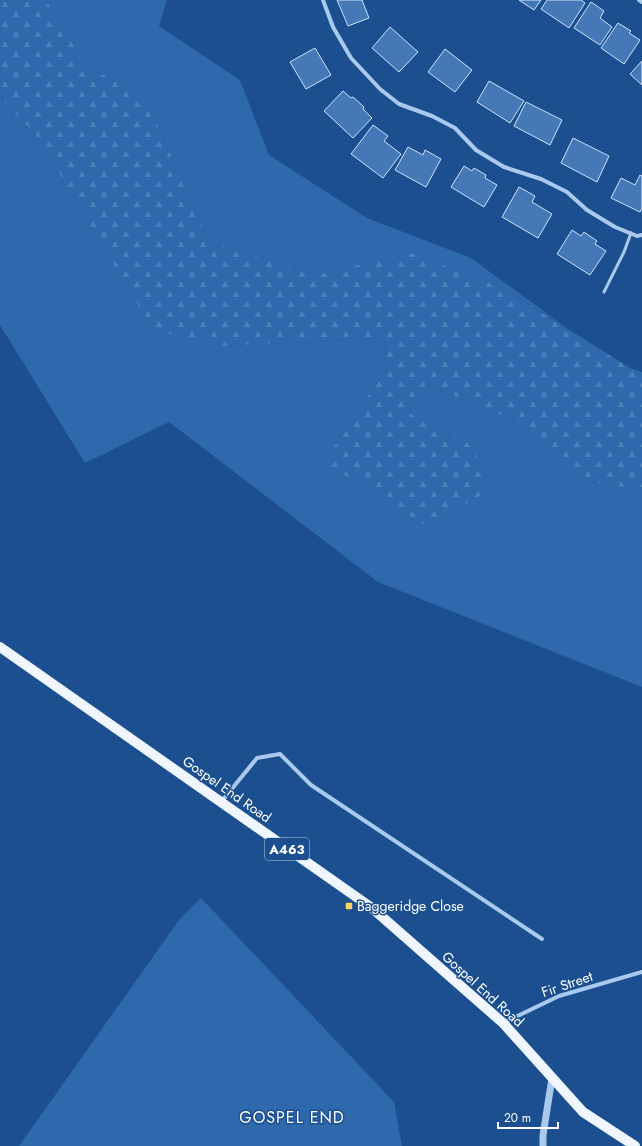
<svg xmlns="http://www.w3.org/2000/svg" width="642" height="1146" font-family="Jost,sans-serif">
<defs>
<pattern id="forest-firs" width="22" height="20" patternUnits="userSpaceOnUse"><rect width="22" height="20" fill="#2e69ad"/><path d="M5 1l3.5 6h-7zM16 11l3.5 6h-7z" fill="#4d80b9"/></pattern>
</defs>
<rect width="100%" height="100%" fill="#1b4f8f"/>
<g fill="#2e69ad">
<path d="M 46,0 L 167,0 L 159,26 L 240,80 L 269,155 L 367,218 L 471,258 L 564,326 L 501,287 L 409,252 L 317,275 L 208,241 L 144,93 L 88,68 Z"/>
<path d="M 0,98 L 37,136 L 222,346 L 384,338 L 387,368 L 323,462 L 474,446 L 409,413 L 426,384 L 513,420 L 576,480 L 642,490 L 642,687 L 378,582 L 169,422 L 85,463 L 0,325 Z"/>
<path d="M 201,898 L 394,1102 L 402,1146 L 19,1146 L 179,920 Z"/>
</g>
<path fill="url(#forest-firs)" d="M 0,0 L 46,0 L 88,68 L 144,93 L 208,241 L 317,275 L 409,252 L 501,287 L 630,368 L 642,372 L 642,490 L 576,480 L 513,420 L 426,384 L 409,413 L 474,446 L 487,492 L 427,526 L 323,462 L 387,368 L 384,338 L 222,346 L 153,330 L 37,136 L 0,98 Z"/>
<g fill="#4478b7" stroke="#cfe3fa">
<path d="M 337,0 L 362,0 L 369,18 L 348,26 Z"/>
<path d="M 519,0 L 541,0 L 534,10 Z"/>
<path d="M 547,0 L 581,0 L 585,3 L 569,28 L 541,9 Z"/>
<path d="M 591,2 L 604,11 L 600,18 L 612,27 L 600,45 L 574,28 Z"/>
<path d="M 618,23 L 631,31 L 629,33 L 640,40 L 624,64 L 601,48 Z"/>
<path d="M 390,27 L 418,52 L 399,72 L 372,48 Z"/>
<path d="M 315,48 L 331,75 L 306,89 L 290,62 Z"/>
<path d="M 445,49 L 472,70 L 455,92 L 428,72 Z"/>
<path d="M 642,61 L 642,85 L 630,74 Z"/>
<path d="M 489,81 L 524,101 L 510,123 L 477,102 Z"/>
<path d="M 343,91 L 351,98 L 353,97 L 364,107 L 363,109 L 372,118 L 353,138 L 324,111 Z"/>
<path d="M 526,102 L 562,120 L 550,145 L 514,126 Z"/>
<path d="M 373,125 L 388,136 L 384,141 L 401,154 L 383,178 L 351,154 Z"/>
<path d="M 573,138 L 609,156 L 597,182 L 561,163 Z"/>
<path d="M 408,147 L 423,155 L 425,150 L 441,159 L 426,187 L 395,170 Z"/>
<path d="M 464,166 L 472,171 L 474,168 L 486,175 L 485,178 L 497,185 L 484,207 L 451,187 Z"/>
<path d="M 640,175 L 642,176 L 642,208 L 640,212 L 611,198 L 621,178 L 635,185 Z"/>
<path d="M 519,187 L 535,196 L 532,202 L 552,214 L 538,238 L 502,217 Z"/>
<path d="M 572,230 L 581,236 L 584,232 L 597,241 L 595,244 L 606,251 L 590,275 L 557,254 Z"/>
</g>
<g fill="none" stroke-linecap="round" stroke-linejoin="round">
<path stroke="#a9c9ee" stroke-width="3" d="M 604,292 L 624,252 L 631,233"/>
<g stroke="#a9c9ee" stroke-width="4">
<path d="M 323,0 L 333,27 L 351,58 L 380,89 L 399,104 L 432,116 L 455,128 L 476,150 L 504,167 L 541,179 L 567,192 L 587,210 L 615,227 L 637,236 L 642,235"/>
<path d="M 639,0 L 642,2"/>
<path d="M 221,802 L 257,758 L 280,754 L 311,785 L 542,939"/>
<path d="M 503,1023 L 559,996 L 642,972"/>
</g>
<path stroke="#a9c9ee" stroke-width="7" d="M 543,1146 L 543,1135 L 552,1078"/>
<path stroke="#f0f6ff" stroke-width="10" d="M 0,647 L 372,908 L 503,1023 L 583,1112 L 635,1146"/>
</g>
<rect fill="#ffd166" stroke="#1b4f8f" stroke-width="1.5" x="345" y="902" width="8" height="8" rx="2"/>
<g text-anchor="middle" stroke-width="3" stroke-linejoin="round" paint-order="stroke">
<rect fill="#1b4f8f" stroke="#bbcadd" stroke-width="1" x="265" y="838" width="44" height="22" rx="3"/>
<g font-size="13" font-weight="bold" fill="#fff">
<text x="287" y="854">A463</text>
</g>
<g font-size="14" fill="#fff" stroke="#1b4f8f">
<text transform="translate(227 789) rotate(35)" y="5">Gospel End Road</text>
<text transform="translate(567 984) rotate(-19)" y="5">Fir Street</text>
<text transform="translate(483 989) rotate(42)" y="5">Gospel End Road</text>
</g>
<g font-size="14" fill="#fff" stroke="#1b4f8f" text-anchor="start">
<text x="357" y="911">Baggeridge Close</text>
</g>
<g font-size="16" letter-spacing="1" fill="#fff" stroke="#1b4f8f">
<text x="292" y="1123">GOSPEL END</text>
</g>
</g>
<path d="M498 1122v6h60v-6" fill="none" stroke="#ffffff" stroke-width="2"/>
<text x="504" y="1122" font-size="12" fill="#ffffff" stroke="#1b4f8f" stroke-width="3" paint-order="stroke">20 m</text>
</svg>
